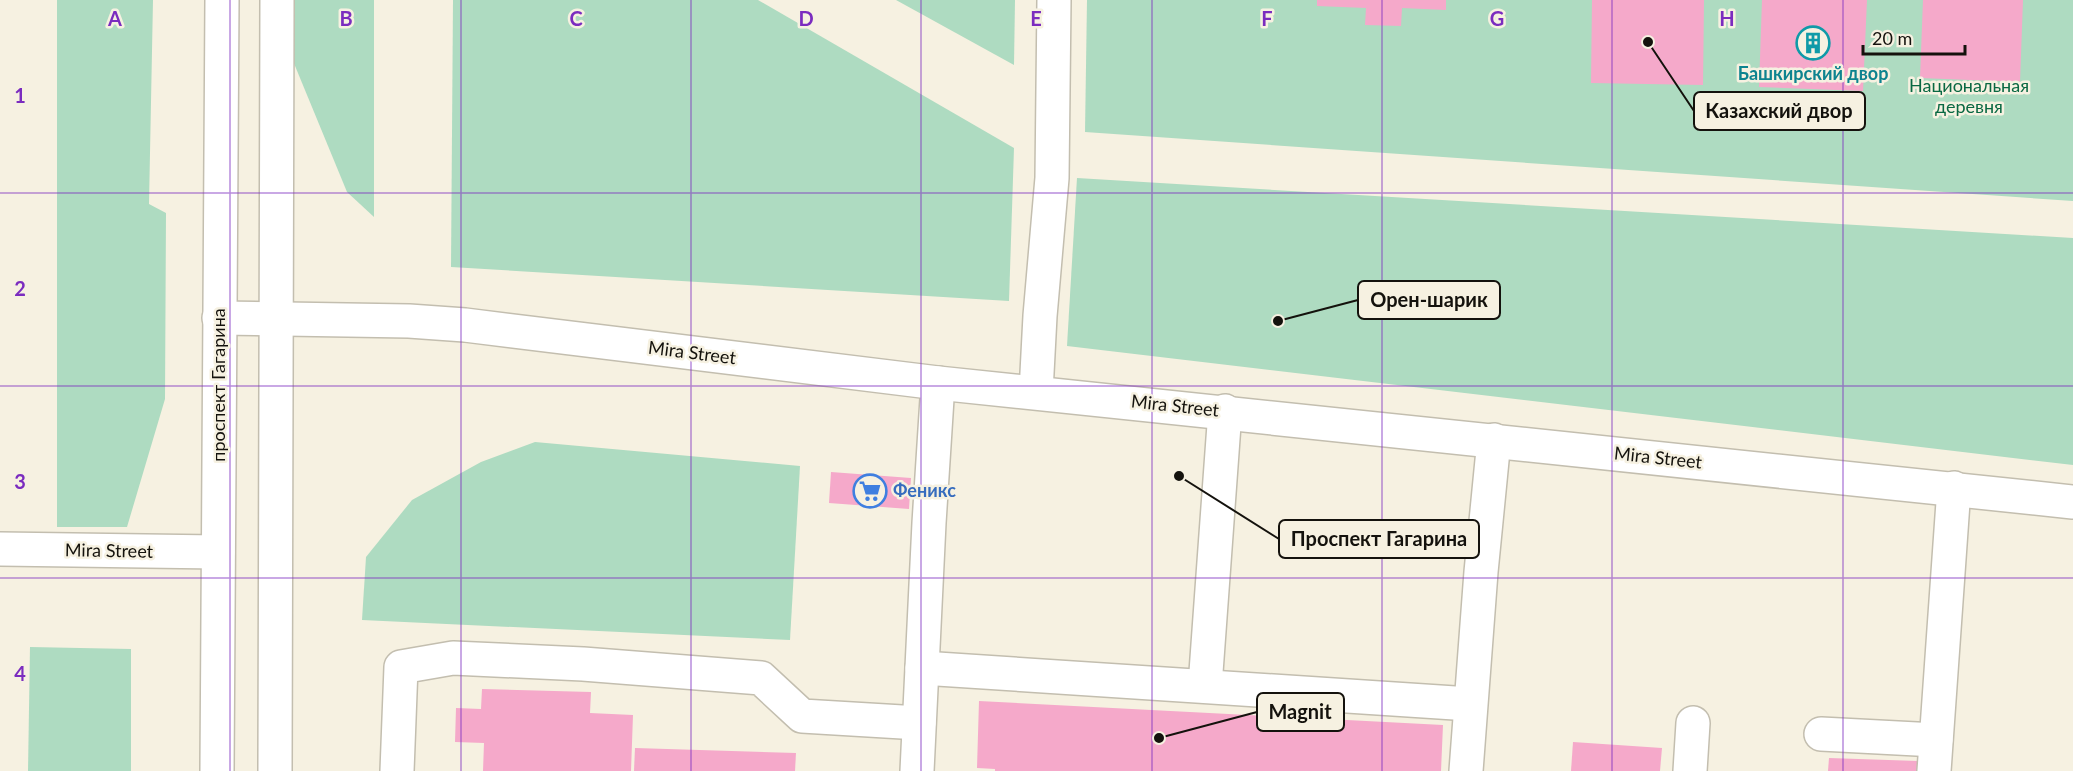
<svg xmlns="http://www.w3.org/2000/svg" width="2073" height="771" font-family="Lato,sans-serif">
<rect width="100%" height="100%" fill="#f6f1e1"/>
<g fill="#aedbc1">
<path d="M 57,0 L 153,0 L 149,204 L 166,213 L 165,399 L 127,527 L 57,527 Z"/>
<path d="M 295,0 L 374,0 L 374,217 L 347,192 L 293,61 Z"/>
<path d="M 453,0 L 758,0 L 1014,148 L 1009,301 L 451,267 Z"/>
<path d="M 896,0 L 1015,0 L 1014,65 Z"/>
<path d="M 1087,0 L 2073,0 L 2073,201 L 1085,132 Z"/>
<path d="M 1077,178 L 2073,238 L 2073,465 L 1067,346 Z"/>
<path d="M 535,442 L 800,466 L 790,640 L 362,620 L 366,557 L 412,500 L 481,462 Z"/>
<path d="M 30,647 L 131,649 L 131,771 L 28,771 Z"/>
</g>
<g fill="#f5a9ca">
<path d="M 1317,0 L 1446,0 L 1446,10 L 1402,8 L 1401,26 L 1365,25 L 1366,8 L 1317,6 Z"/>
<path d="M 1592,0 L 1704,0 L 1703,85 L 1591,83 Z"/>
<path d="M 1762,0 L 1867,0 L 1863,91 L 1759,87 Z"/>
<path d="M 1923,0 L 2023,0 L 2020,82 L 1920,78 Z"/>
<path d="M 831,472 L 911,478 L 909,509 L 829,503 Z"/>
<path d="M 482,689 L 591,692 L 590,713 L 633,715 L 631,771 L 483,771 L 484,743 L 455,742 L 456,708 L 481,709 Z"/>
<path d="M 979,701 L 1443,725 L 1441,771 L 995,771 L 995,769 L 977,768 Z"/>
<path d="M 1573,742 L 1662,748 L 1660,771 L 1571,771 Z"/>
<path d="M 635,748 L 796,753 L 795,771 L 634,771 Z"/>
<path d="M 1829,758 L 1918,761 L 1918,771 L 1828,771 Z"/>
</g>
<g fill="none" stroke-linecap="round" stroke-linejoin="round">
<g stroke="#c3beaf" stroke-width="36">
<g id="minor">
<path d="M 1036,392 L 1040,316 L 1052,178 L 1054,0"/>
<path d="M 0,549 L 218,552"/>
<path d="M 922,668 L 1470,704"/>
<path d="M 1205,686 L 1225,411"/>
<path d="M 1821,734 L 1936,740"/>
<path d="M 397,771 L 401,667 L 453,658 L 583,664 L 761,678 L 802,716 L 919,723"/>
<path d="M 917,771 L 929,523 L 938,383"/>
<path d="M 1466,771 L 1481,572 L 1494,440"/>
<path d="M 1690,771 L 1693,723"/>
<path d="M 1934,771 L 1954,488"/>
</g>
</g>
<g stroke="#c3beaf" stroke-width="36">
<g id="major">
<path d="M 219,318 L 409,321 L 465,325 L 938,383 L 2073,502"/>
<path d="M 217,771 L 222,0"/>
<path d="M 275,771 L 277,0"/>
</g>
</g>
<use href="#minor" stroke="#fff" stroke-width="33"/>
<use href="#major" stroke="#fff" stroke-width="33"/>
</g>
<path fill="none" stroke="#7b2cbf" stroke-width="1.5" stroke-opacity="0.55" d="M 230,0 L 230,771M 461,0 L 461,771M 691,0 L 691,771M 921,0 L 921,771M 1152,0 L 1152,771M 1382,0 L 1382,771M 1612,0 L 1612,771M 1843,0 L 1843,771M 0,193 L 2073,193M 0,386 L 2073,386M 0,578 L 2073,578"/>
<defs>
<g id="building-ring" transform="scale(1.725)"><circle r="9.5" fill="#f6f1e1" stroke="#0f9aa8" stroke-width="1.5"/><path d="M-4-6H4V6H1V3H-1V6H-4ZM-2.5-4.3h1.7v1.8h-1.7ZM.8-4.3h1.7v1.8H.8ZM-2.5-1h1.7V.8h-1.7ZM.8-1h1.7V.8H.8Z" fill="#0f9aa8"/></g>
<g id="supermarket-ring" transform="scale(1.725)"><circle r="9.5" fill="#f6f1e1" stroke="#3f7fe0" stroke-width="1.5"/><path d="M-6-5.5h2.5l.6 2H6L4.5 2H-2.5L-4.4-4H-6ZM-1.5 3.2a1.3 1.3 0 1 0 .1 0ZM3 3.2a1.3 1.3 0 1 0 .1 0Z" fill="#3f7fe0"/></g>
</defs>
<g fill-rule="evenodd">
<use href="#building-ring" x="1813" y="43"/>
<use href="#supermarket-ring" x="870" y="491"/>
</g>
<g text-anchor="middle" stroke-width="5" stroke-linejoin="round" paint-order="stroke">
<g font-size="18" font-weight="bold" fill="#0d838f" stroke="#f6f1e1">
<text x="1813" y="80">Башкирский двор</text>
</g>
<g font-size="18" fill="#096842" stroke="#f6f1e1">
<text x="1969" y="92">Национальная<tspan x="1969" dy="21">деревня</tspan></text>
</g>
<g font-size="18" fill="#14120d" stroke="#f6f1e1">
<text transform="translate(692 353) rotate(7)" y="6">Mira Street</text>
<text transform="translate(219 385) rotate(-90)" y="6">проспект Гагарина</text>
<text transform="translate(1175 406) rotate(6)" y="6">Mira Street</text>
<text transform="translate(1658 458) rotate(6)" y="6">Mira Street</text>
<text transform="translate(109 551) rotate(1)" y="6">Mira Street</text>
</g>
<g font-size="18" font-weight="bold" fill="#366cbe" stroke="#f6f1e1" text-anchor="start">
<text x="893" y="497">Феникс</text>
</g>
</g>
<g font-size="20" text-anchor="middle" font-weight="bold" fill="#7b2cbf" stroke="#f6f1e1" stroke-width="5" stroke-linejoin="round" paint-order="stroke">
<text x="115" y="26">A</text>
<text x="346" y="26">B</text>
<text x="576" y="26">C</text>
<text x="806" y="26">D</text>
<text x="1036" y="26">E</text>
<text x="1267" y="26">F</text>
<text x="1497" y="26">G</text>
<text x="1727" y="26">H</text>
<text x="20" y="103">1</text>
<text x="20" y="296">2</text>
<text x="20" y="489">3</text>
<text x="20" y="681">4</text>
</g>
<path fill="none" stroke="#14120d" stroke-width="2" d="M1648 42L1694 111M1278 321L1358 300M1179 476L1279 539M1159 738L1257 712"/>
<g fill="#14120d" stroke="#f6f1e1" stroke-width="2">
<circle cx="1648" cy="42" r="6"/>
<circle cx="1278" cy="321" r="6"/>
<circle cx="1179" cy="476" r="6"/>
<circle cx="1159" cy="738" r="6"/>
</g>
<g fill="#f6f1e1" stroke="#14120d" stroke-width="2">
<rect x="1694" y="92" width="171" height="38" rx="6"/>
<rect x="1358" y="281" width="142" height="38" rx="6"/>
<rect x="1279" y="520" width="200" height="38" rx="6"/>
<rect x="1257" y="693" width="87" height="38" rx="6"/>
</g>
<g font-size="20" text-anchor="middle" font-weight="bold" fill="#14120d">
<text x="1779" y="118">Казахский двор</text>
<text x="1429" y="307">Орен-шарик</text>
<text x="1379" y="546">Проспект Гагарина</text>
<text x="1300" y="719">Magnit</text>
</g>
<path d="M1863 45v9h102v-9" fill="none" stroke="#14120d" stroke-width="3"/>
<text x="1872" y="45" font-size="18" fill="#14120d" stroke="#f6f1e1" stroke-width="4.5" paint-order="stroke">20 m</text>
</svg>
